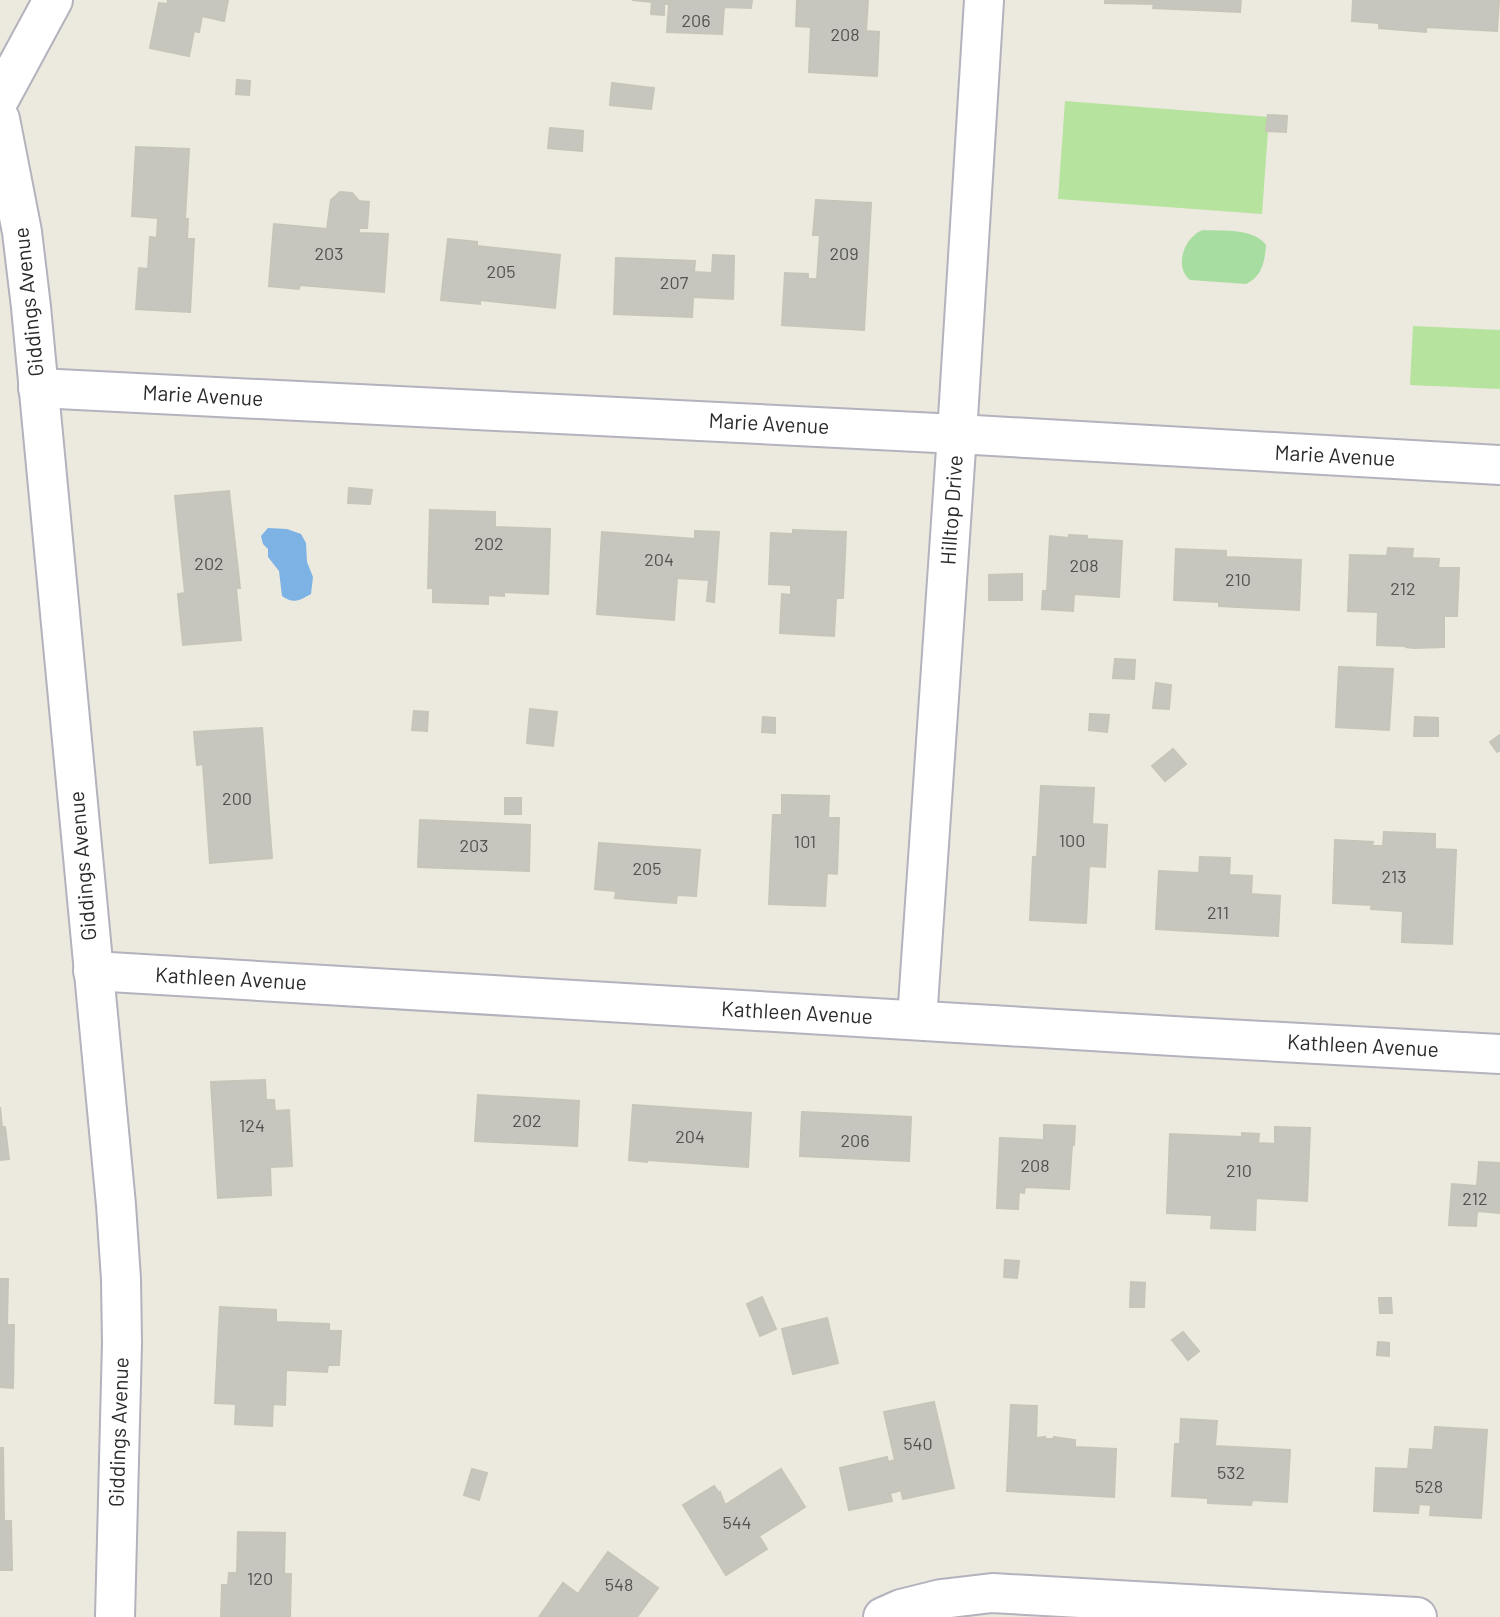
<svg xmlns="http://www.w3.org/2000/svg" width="1500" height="1617" font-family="Barlow,sans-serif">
<rect width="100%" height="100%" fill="#ece9df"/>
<path fill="#a8dda1" d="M 1203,230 C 1223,231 1254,228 1266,245 C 1265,261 1262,277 1246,284 L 1190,280 C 1173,266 1185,236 1203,230 Z"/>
<g fill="#b6e39d">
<path d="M 1065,101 L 1269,117 L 1262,214 L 1058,199 Z"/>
<path d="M 1413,326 L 1500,330 L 1500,389 L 1410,385 Z"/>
</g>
<path fill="#7cb2e4" d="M 268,528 L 287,529 L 301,534 L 306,543 L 307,562 L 313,577 L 311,594 C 298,601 294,604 282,596 L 279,571 L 268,557 L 268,549 L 263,544 L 261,536 Z"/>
<g fill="#c7c6be" stroke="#c7c5b9" stroke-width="2">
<path d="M 168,0 L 228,0 L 224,21 L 202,16 L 199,32 L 194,31 L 189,56 L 150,48 L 159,3 L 167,4 Z"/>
<path d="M 632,0 L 752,0 L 751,8 L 724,7 L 722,34 L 667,32 L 669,4 L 664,4 L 664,15 L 651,14 L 652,2 Z"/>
<path d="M 797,0 L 868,0 L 866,31 L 879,32 L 877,76 L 809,72 L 811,27 L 796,26 Z"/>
<path d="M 1105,0 L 1241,0 L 1240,12 L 1153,8 L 1154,4 L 1105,3 Z"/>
<path d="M 1353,0 L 1499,0 L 1497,31 L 1426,27 L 1426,32 L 1379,28 L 1379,23 L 1352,21 Z"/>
<path d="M 237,80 L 250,81 L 249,95 L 236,94 Z"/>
<path d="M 612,83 L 654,88 L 651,109 L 610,105 Z"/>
<path d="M 1268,115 L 1287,116 L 1286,132 L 1266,131 Z"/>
<path d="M 550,128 L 583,131 L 582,151 L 548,148 Z"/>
<path d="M 136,147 L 189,149 L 185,219 L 188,219 L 187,239 L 194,239 L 190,312 L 136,309 L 139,268 L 148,269 L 150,237 L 157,238 L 158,218 L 132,216 Z"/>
<path d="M 340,192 L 352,193 L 359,201 L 369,202 L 367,228 L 359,228 L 359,233 L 388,234 L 384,292 L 300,285 L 299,289 L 269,286 L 274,224 L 327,229 L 331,200 Z"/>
<path d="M 816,200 L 871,203 L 864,330 L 782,325 L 785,273 L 808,274 L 808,279 L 817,279 L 820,235 L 813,235 Z"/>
<path d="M 448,239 L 477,242 L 477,246 L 560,255 L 555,308 L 480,300 L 480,304 L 441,300 Z"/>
<path d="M 713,255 L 734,256 L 733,299 L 693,297 L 692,317 L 614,314 L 616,258 L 695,261 L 694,272 L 712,273 Z"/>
<path d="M 349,488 L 372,490 L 370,504 L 348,503 Z"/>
<path d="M 229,491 L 240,588 L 236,588 L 241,640 L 183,645 L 178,594 L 185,593 L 175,496 Z"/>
<path d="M 430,510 L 495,512 L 495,527 L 550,529 L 548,594 L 504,592 L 504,596 L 488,595 L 488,604 L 433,602 L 433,588 L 428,588 Z"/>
<path d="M 793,530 L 846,532 L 843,598 L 836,598 L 834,636 L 780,633 L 782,594 L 791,595 L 791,585 L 769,584 L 771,533 L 793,534 Z"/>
<path d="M 695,531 L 719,532 L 714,602 L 707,601 L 709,580 L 677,578 L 674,620 L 597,614 L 602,532 L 695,539 Z"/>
<path d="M 1069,535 L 1087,536 L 1087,539 L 1122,541 L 1119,597 L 1074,594 L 1073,611 L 1042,609 L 1043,591 L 1047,591 L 1050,536 L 1069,538 Z"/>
<path d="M 1388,548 L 1413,549 L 1412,558 L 1439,559 L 1438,568 L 1459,568 L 1457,616 L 1444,616 L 1444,647 L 1414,648 L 1406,647 L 1406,646 L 1377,645 L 1378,612 L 1348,611 L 1350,555 L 1387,556 Z"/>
<path d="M 1176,549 L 1226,551 L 1226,557 L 1301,560 L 1299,610 L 1219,606 L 1219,602 L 1174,600 Z"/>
<path d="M 1022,574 L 1022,600 L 989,600 L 989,575 Z"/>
<path d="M 1115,659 L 1135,660 L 1134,679 L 1113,678 Z"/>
<path d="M 1339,667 L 1393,669 L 1389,730 L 1336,727 Z"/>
<path d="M 1156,683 L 1171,685 L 1169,709 L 1153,708 Z"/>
<path d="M 530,709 L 557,712 L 553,746 L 527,743 Z"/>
<path d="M 414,711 L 428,712 L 427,731 L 412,730 Z"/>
<path d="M 1090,714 L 1109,715 L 1107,732 L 1089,730 Z"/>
<path d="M 763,717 L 775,718 L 775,733 L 762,732 Z"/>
<path d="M 1415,717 L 1438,718 L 1438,736 L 1414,736 Z"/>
<path d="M 262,728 L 272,858 L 210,863 L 203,764 L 197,765 L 194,732 Z"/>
<path d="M 1500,735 L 1500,750 L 1497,752 L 1490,742 Z"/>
<path d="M 1173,749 L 1186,764 L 1165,781 L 1152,766 Z"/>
<path d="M 1041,786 L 1094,788 L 1092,824 L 1107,825 L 1105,867 L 1089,866 L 1086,923 L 1030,920 L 1033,857 L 1037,857 Z"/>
<path d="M 782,795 L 829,796 L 828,818 L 839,818 L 837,874 L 827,873 L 825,906 L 769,904 L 773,815 L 782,815 Z"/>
<rect x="505" y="798" width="16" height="16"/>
<path d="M 420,820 L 530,825 L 529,871 L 418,867 Z"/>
<path d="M 1384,832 L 1435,834 L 1435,849 L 1456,850 L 1452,944 L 1402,942 L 1403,911 L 1371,909 L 1372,905 L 1333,903 L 1335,840 L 1373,842 L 1372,846 L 1383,846 Z"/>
<path d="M 599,843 L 700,850 L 696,896 L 677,895 L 676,903 L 649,901 L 615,898 L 616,891 L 595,889 Z"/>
<path d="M 1200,857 L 1230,858 L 1229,875 L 1252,876 L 1251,894 L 1280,896 L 1278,936 L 1156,929 L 1159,871 L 1199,873 Z"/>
<path d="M 265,1080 L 266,1100 L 274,1100 L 275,1111 L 289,1110 L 292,1166 L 270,1167 L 271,1195 L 218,1198 L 211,1082 Z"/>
<path d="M 478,1095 L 579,1101 L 577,1146 L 475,1141 Z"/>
<path d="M 633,1105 L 751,1113 L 748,1167 L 647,1160 L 647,1162 L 629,1160 Z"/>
<path d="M 0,1107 L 2,1127 L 5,1127 L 9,1159 L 0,1160 Z"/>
<path d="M 802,1112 L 911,1117 L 909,1161 L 800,1156 Z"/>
<path d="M 1044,1125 L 1075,1126 L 1074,1145 L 1072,1145 L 1069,1189 L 1025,1187 L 1024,1193 L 1019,1192 L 1018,1209 L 997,1208 L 1000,1138 L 1044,1140 Z"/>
<path d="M 1275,1127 L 1310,1128 L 1307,1201 L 1256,1198 L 1255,1230 L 1211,1228 L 1212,1215 L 1167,1213 L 1170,1134 L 1242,1137 L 1242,1133 L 1259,1134 L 1258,1143 L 1275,1144 Z"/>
<path d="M 1479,1162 L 1500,1163 L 1500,1213 L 1477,1211 L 1476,1226 L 1449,1225 L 1452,1184 L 1477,1186 Z"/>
<path d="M 1005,1260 L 1019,1261 L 1017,1278 L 1004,1277 Z"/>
<path d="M 0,1279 L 8,1279 L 7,1325 L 14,1325 L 13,1388 L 0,1387 Z"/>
<path d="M 1131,1282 L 1145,1283 L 1144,1307 L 1130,1307 Z"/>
<path d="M 762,1297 L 776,1329 L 760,1336 L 747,1304 Z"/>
<path d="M 1379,1298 L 1391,1298 L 1392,1313 L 1380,1313 Z"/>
<path d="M 220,1307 L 276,1310 L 276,1322 L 329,1324 L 329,1331 L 341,1331 L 339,1365 L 328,1365 L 327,1372 L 286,1370 L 285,1405 L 273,1404 L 272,1426 L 235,1424 L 236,1404 L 215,1403 Z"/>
<path d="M 827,1318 L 838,1363 L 793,1374 L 782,1329 Z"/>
<path d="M 1183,1332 L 1199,1351 L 1188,1360 L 1172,1340 Z"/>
<path d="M 1378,1342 L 1389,1343 L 1389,1356 L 1377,1355 Z"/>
<path d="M 934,1402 L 954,1488 L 903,1499 L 901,1490 L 895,1492 L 890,1493 L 892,1501 L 849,1510 L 840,1468 L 887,1457 L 888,1462 L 895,1460 L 884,1412 Z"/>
<path d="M 1011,1405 L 1037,1406 L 1036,1438 L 1045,1437 L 1044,1439 L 1053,1439 L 1054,1437 L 1075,1440 L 1075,1447 L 1116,1449 L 1114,1497 L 1007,1491 Z"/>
<path d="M 1181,1419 L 1217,1421 L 1215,1446 L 1290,1450 L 1287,1502 L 1252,1500 L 1251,1505 L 1208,1503 L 1208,1498 L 1172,1496 L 1175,1444 L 1180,1444 Z"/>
<path d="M 1435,1427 L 1487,1430 L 1481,1518 L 1430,1515 L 1431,1505 L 1419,1504 L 1418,1513 L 1374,1511 L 1376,1468 L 1408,1469 L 1410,1449 L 1433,1450 Z"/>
<path d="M 0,1448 L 3,1448 L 4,1521 L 11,1521 L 12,1570 L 0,1570 Z"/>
<path d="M 472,1469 L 487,1473 L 479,1500 L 464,1495 Z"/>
<path d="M 781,1469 L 805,1507 L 759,1536 L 767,1549 L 726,1575 L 683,1505 L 714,1486 L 719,1493 L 720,1492 L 725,1505 Z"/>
<path d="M 238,1532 L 285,1533 L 284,1574 L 291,1574 L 290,1617 L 221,1617 L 222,1585 L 228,1585 L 229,1573 L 237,1573 Z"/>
<path d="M 608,1552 L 658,1588 L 637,1617 L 539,1617 L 563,1583 L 578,1594 Z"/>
</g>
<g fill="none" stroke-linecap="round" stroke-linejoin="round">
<g stroke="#b3b2bd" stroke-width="42">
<g id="minor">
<path d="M 0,98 L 53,0"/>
<path d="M 0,119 L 22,232 L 31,307 L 116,1205 L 121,1279 L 122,1343 L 115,1617"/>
<path d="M 38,388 L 957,434 L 1500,465"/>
<path d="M 93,971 L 1190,1037 L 1500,1054"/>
<path d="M 917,1020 L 957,434 L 984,0"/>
<path d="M 883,1617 L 901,1609 L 941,1599 L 992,1593 L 1417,1617"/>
</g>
</g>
<use href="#minor" stroke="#fff" stroke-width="38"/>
</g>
<g text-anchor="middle" stroke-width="5" stroke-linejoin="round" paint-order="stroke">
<g font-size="18" fill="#525250">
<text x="696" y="27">206</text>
<text x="845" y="41">208</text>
<text x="329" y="260">203</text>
<text x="844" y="260">209</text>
<text x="501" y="278">205</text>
<text x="674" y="289">207</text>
<text x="489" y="550">202</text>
<text x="659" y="566">204</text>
<text x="209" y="570">202</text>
<text x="1084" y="572">208</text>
<text x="1238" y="586">210</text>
<text x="1403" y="595">212</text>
<text x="237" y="805">200</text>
<text x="1072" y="847">100</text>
<text x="805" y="848">101</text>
<text x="474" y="852">203</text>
<text x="647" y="875">205</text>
<text x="1394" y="883">213</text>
<text x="1218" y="919">211</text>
<text x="527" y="1127">202</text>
<text x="252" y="1132">124</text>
<text x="690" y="1143">204</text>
<text x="855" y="1147">206</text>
<text x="1035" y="1172">208</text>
<text x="1239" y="1177">210</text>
<text x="1475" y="1205">212</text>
<text x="918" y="1450">540</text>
<text x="1231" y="1479">532</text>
<text x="1429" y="1493">528</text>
<text x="737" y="1529">544</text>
<text x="260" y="1585">120</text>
<text x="619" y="1591">548</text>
</g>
<g font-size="21" fill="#2b2b2b" stroke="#fff">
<text transform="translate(29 302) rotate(-96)" y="7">Giddings Avenue</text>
<text transform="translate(203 396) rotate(3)" y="7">Marie Avenue</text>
<text transform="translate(769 424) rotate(3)" y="7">Marie Avenue</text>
<text transform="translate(1335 456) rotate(3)" y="7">Marie Avenue</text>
<text transform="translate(952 510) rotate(-86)" y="7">Hilltop Drive</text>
<text transform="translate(83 866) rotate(-95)" y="7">Giddings Avenue</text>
<text transform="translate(231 979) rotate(3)" y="7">Kathleen Avenue</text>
<text transform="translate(797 1013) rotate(3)" y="7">Kathleen Avenue</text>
<text transform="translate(1363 1046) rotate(3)" y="7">Kathleen Avenue</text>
<text transform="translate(119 1432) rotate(-88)" y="7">Giddings Avenue</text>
</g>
</g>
</svg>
